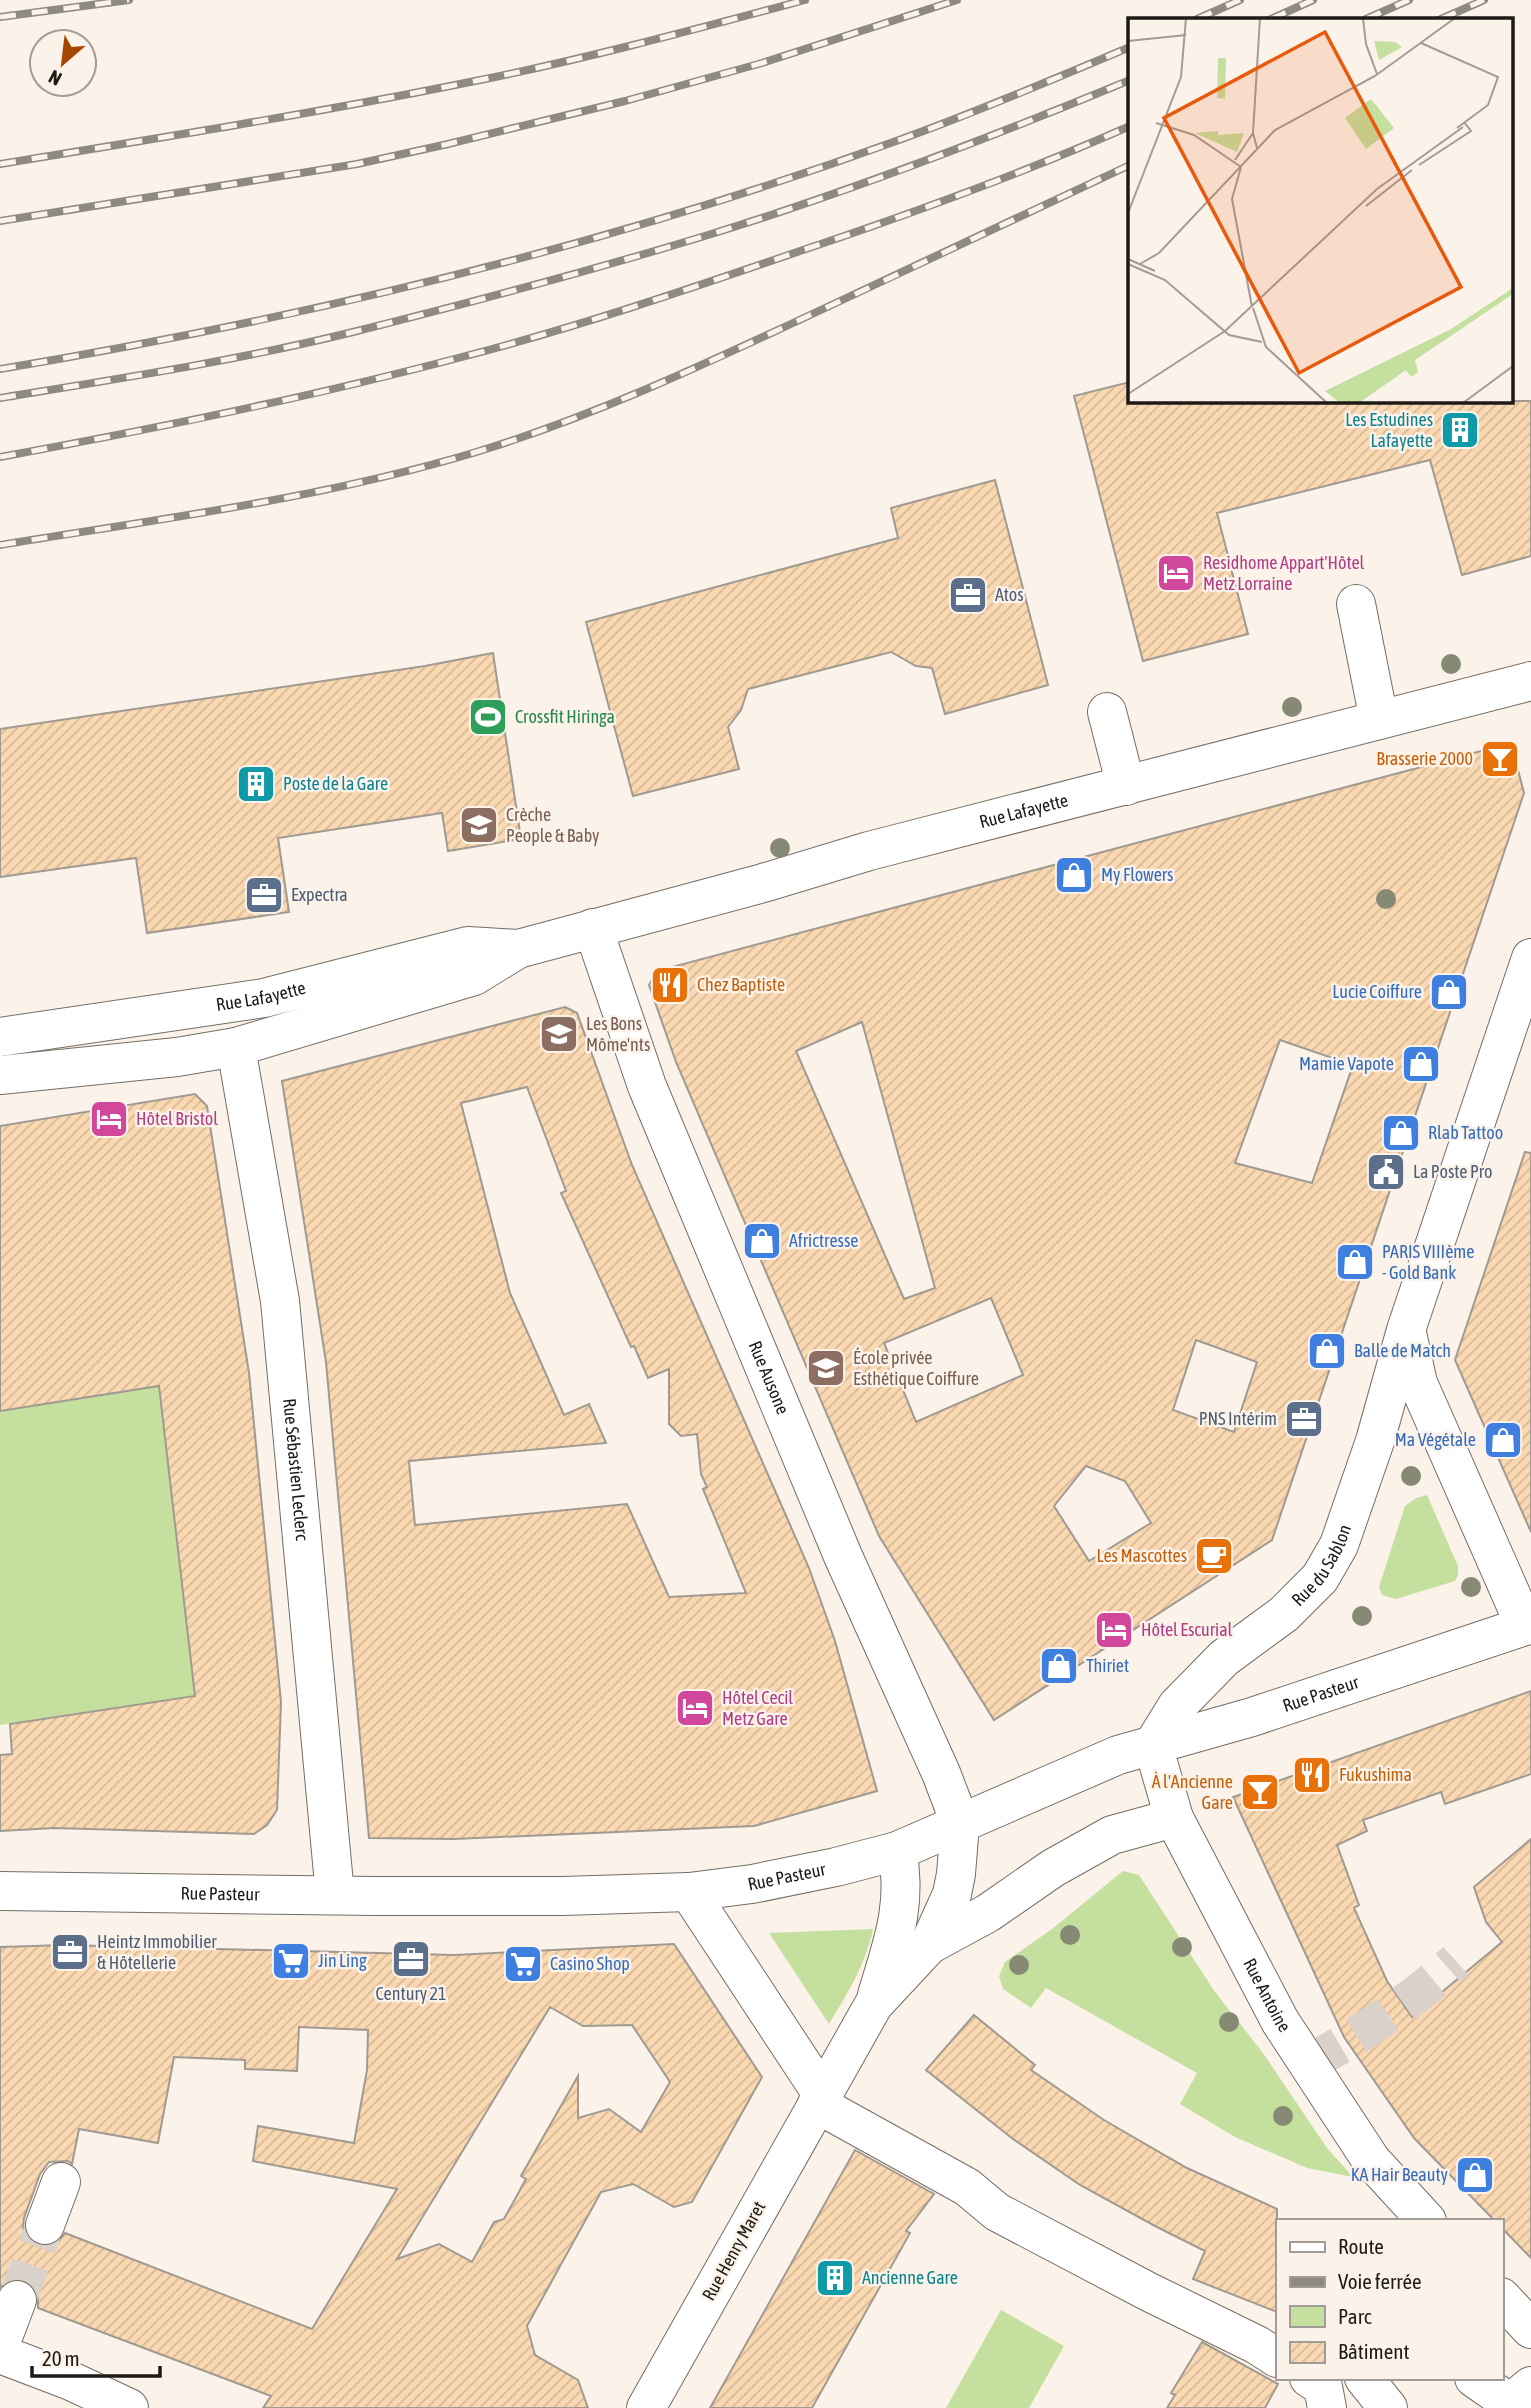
<svg xmlns="http://www.w3.org/2000/svg" width="1531" height="2408" font-family="'Asap Condensed',sans-serif">
<defs>
<pattern id="building-hatch" width="6" height="6" patternUnits="userSpaceOnUse" patternTransform="scale(1.75)"><rect width="6" height="6" fill="#fad8b1"/><path d="M-1 1l2-2M0 6l6-6M5 7l2-2" fill="none" stroke="#d6b998"/></pattern>
</defs>
<rect width="100%" height="100%" fill="#fbf3ea"/>
<g fill="#c5df9e">
<path d="M 159,1386 L 195,1696 L 0,1725 L 0,1411 Z"/>
<path d="M 1427,1495 L 1458,1566 L 1458,1575 L 1455,1581 L 1396,1599 L 1382,1595 L 1379,1587 L 1405,1506 L 1416,1498 Z"/>
<path d="M 1123,1871 L 1139,1875 L 1215,1992 L 1263,2053 L 1327,2148 L 1353,2177 L 1307,2168 L 1235,2137 L 1180,2104 L 1197,2073 L 1046,1988 L 1031,2008 L 1003,1989 L 999,1976 L 1005,1962 L 1052,1929 Z"/>
<path d="M 873,1929 C 866,1964 847,1994 829,2024 L 769,1933 Z"/>
<path d="M 1001,2310 L 1064,2346 L 1029,2408 L 946,2408 Z"/>
</g>
<g fill="url(#building-hatch)" stroke="#a19a91" stroke-width="2" fill-rule="evenodd">
<path d="M 1130,382 L 1130,401 L 1531,401 L 1531,556 L 1462,575 L 1430,460 L 1217,513 L 1248,634 L 1143,661 L 1074,396 Z"/>
<path d="M 995,480 L 1048,685 L 945,714 L 932,668 L 916,666 L 891,652 L 748,689 L 741,710 L 728,727 L 739,769 L 633,796 L 586,622 L 898,538 L 891,508 Z"/>
<path d="M 493,653 L 521,839 L 448,851 L 442,813 L 278,838 L 289,912 L 147,933 L 136,858 L 0,877 L 0,729 L 425,666 Z"/>
<path d="M 1511,743 L 1524,793 L 1272,1540 L 994,1720 L 879,1536 L 676,1062 L 649,985 L 657,971 ZM 862,1022 L 935,1288 L 904,1299 L 796,1051 ZM 1280,1040 L 1353,1065 L 1312,1183 L 1235,1163 ZM 991,1298 L 1023,1375 L 916,1422 L 884,1343 ZM 1196,1340 L 1257,1362 L 1234,1432 L 1173,1410 ZM 1086,1466 L 1125,1481 L 1151,1523 L 1089,1561 L 1054,1506 Z"/>
<path d="M 565,1007 L 577,1013 L 632,1165 L 809,1568 L 835,1641 L 877,1791 L 754,1826 L 454,1839 L 369,1838 L 326,1362 L 282,1081 ZM 527,1087 L 566,1191 L 561,1193 L 631,1347 L 634,1346 L 648,1378 L 669,1369 L 669,1424 L 681,1436 L 697,1434 L 701,1474 L 707,1487 L 703,1489 L 746,1593 L 669,1597 L 627,1504 L 415,1525 L 409,1461 L 606,1443 L 589,1404 L 564,1415 L 510,1293 L 461,1103 Z"/>
<path d="M 195,1094 L 207,1106 L 249,1373 L 281,1702 L 277,1810 L 267,1825 L 254,1834 L 55,1828 L 0,1831 L 0,1755 L 12,1754 L 10,1724 L 195,1696 L 159,1386 L 0,1411 L 0,1126 Z"/>
<path d="M 1525,1152 L 1531,1153 L 1531,1532 L 1455,1360 Z"/>
<path d="M 1531,1691 L 1531,1774 L 1445,1804 L 1441,1792 L 1363,1820 L 1367,1831 L 1337,1845 L 1359,1905 L 1354,1908 L 1387,1981 L 1412,2017 L 1502,1942 L 1486,1922 L 1474,1887 L 1531,1839 L 1531,2258 L 1501,2227 L 1501,2221 L 1495,2221 L 1414,2138 L 1344,2037 L 1233,1797 Z"/>
<path d="M 674,1944 L 762,2077 L 692,2202 L 674,2207 L 633,2184 L 601,2192 L 527,2326 L 535,2355 L 578,2380 L 588,2408 L 263,2408 L 271,2396 L 38,2308 L 38,2296 L 33,2286 L 25,2280 L 13,2279 L 0,2287 L 0,1947 L 65,1945 L 454,1955 ZM 550,2007 L 583,2026 L 632,2025 L 670,2082 L 641,2132 L 609,2109 L 578,2118 L 578,2076 L 521,2176 L 526,2179 L 504,2219 L 494,2222 L 472,2262 L 439,2244 L 397,2259 ZM 299,2027 L 368,2030 L 367,2070 L 354,2143 L 258,2126 L 253,2161 L 397,2189 L 312,2329 L 65,2233 L 58,2242 L 48,2247 L 37,2245 L 28,2238 L 23,2228 L 24,2218 L 40,2174 L 49,2162 L 68,2161 L 72,2164 L 79,2129 L 158,2143 L 174,2057 L 245,2060 L 245,2069 L 297,2071 Z"/>
<path d="M 974,2015 L 1035,2065 L 1031,2070 L 1104,2120 L 1187,2168 L 1277,2209 L 1277,2312 L 1193,2279 L 1205,2251 L 1155,2226 L 1080,2185 L 1013,2139 L 926,2070 Z"/>
<path d="M 855,2150 L 934,2194 L 906,2231 L 910,2233 L 812,2408 L 710,2408 Z"/>
<path d="M 1202,2342 L 1278,2384 L 1265,2408 L 1167,2408 L 1175,2395 L 1171,2393 Z"/>
</g>
<g fill="none" stroke-linecap="round" stroke-linejoin="round">
<g stroke="#dad2ca" stroke-width="38" stroke-dasharray="38 19" stroke-linecap="butt">
<path d="M 1307,2064 C 1360,2036 1412,2001 1456,1961"/>
<path d="M 17,2300 L 45,2225"/>
</g>
<g stroke="#746d65" stroke-width="40">
<g id="minor">
<path d="M 1356,604 L 1379,720"/>
<path d="M 1107,712 L 1126,786"/>
<path id="s1" d="M 593,928 L 647,1086 L 843,1556 L 941,1773 L 954,1807 L 959,1837 L 956,1874 L 952,1894 L 929,1945 L 874,2004 L 646,2408"/>
<path id="s2" d="M 236,1047 L 280,1301 L 335,1895"/>
<path d="M 1407,1333 L 1418,1383 L 1525,1626"/>
<path id="s3" d="M 1153,1745 L 1177,1706 L 1224,1658 L 1284,1614 L 1320,1578 L 1339,1545 L 1375,1441 L 1406,1330 L 1531,958"/>
<path id="s4" d="M 1153,1745 L 1174,1818 L 1280,2021 L 1371,2160 L 1427,2221"/>
<path id="s5" d="M 0,1891 L 375,1896 L 562,1896 L 689,1892 L 752,1884 L 836,1867 L 897,1851 L 1118,1755 L 1252,1717 L 1531,1624"/>
<path d="M 689,1892 L 822,2094"/>
<path d="M 929,1945 L 988,1913 L 1053,1868 L 1112,1835 L 1174,1818"/>
<path d="M 877,1995 C 892,1945 908,1904 897,1851"/>
<path d="M 817,2104 L 967,2187 L 997,2212 L 1149,2292 L 1257,2345 L 1277,2358"/>
<path d="M 45,2225 L 61,2182"/>
<path d="M 1501,2297 L 1531,2329"/>
<path d="M 0,2345 L 17,2300"/>
<path d="M 0,2354 L 71,2381 L 129,2408"/>
<path d="M 1309,2378 L 1323,2387 L 1327,2408"/>
<path d="M 1364,2378 L 1388,2408"/>
<path d="M 1474,2378 L 1510,2403"/>
</g>
</g>
<g stroke="#746d65" stroke-width="40">
<g id="major">
<path id="s6" d="M 0,1037 L 264,998 L 468,946 L 518,949"/>
<path id="s7" d="M 0,1075 L 177,1057 L 236,1047 L 474,976 L 518,949 L 763,883 L 869,851 L 1531,681"/>
<path d="M 1504,2408 L 1531,2386"/>
</g>
</g>
<use href="#minor" stroke="#fff" stroke-width="38"/>
<use href="#major" stroke="#fff" stroke-width="38"/>
<g stroke="#8e8983" stroke-width="8">
<g id="rail">
<path d="M 0,17 L 129,0"/>
<path d="M 1197,19 L 1240,0"/>
<path d="M 1271,19 L 1313,0"/>
<path d="M 1366,19 L 1409,0"/>
<path d="M 1441,19 L 1484,0"/>
<path d="M 0,164 C 159,138 317,113 475,81 C 586,59 696,29 805,0"/>
<path d="M 0,221 L 357,164 L 448,144 L 625,101 L 762,63 L 957,0"/>
<path d="M 0,369 C 306,318 608,246 899,140 C 977,112 1054,79 1130,47"/>
<path d="M 0,398 C 117,379 234,361 349,333 C 469,303 590,271 708,235 C 852,191 992,137 1130,80"/>
<path d="M 0,457 C 154,429 307,398 458,358 C 575,328 689,289 803,250 C 913,213 1024,173 1130,126"/>
<path d="M 0,545 C 159,519 319,499 473,453 C 589,418 699,367 808,316 C 916,266 1023,215 1130,165"/>
</g>
</g>
<use href="#rail" stroke="#fbf3ea" stroke-width="5" stroke-dasharray="16" stroke-linecap="butt"/>
</g>
<g fill="#868973">
<circle cx="1451" cy="664" r="10"/>
<circle cx="1292" cy="707" r="10"/>
<circle cx="780" cy="848" r="10"/>
<circle cx="1386" cy="899" r="10"/>
<circle cx="1411" cy="1476" r="10"/>
<circle cx="1471" cy="1587" r="10"/>
<circle cx="1362" cy="1616" r="10"/>
<circle cx="1070" cy="1935" r="10"/>
<circle cx="1182" cy="1947" r="10"/>
<circle cx="1019" cy="1965" r="10"/>
<circle cx="1229" cy="2022" r="10"/>
<circle cx="1283" cy="2116" r="10"/>
</g>
<defs>
<g id="building-square" transform="scale(2.0125)"><rect x="-9" y="-9" width="18" height="18" rx="4" fill="#0f9aa8" stroke="#fbf3ea"/><path d="M-4-6H4V6H1V3H-1V6H-4ZM-2.5-4.3h1.7v1.8h-1.7ZM.8-4.3h1.7v1.8H.8ZM-2.5-1h1.7V.8h-1.7ZM.8-1h1.7V.8H.8Z" fill="#fff"/></g>
<g id="hotel-square" transform="scale(2.0125)"><rect x="-9" y="-9" width="18" height="18" rx="4" fill="#d1479c" stroke="#fbf3ea"/><path d="M-6-4.5h1.5V1H6V5H4.5V3h-9V5H-6ZM-4 0a1.8 1.8 0 1 1 3.6 0ZM.5 0V-2.5h3Q6-2.5 6 0Z" fill="#fff"/></g>
<g id="office-square" transform="scale(2.0125)"><rect x="-9" y="-9" width="18" height="18" rx="4" fill="#5c6f8a" stroke="#fbf3ea"/><path d="M-6-3h4V-5.5h4V-3h4V5H-6ZM-1-4.5V-3h2v-1.5ZM-6 0V1H6V0Z" fill="#fff"/></g>
<g id="stadium-square" transform="scale(2.0125)"><rect x="-9" y="-9" width="18" height="18" rx="4" fill="#2e9e5b" stroke="#fbf3ea"/><path d="M0-5a6.5 5 0 1 0 0 10a6.5 5 0 1 0 0-10ZM-3.5-1.8h7v3.6h-7Z" fill="#fff"/></g>
<g id="bar-square" transform="scale(2.0125)"><rect x="-9" y="-9" width="18" height="18" rx="4" fill="#e8710a" stroke="#fbf3ea"/><path d="M-6-5H6L.8 .8V4.5H3.5V6h-7V4.5H-.8V.8Z" fill="#fff"/></g>
<g id="school-square" transform="scale(2.0125)"><rect x="-9" y="-9" width="18" height="18" rx="4" fill="#8d6e63" stroke="#fbf3ea"/><path d="M0-5L7-2L0 1L-7-2ZM-4 1L0 2.5L4 1V4Q0 6-4 4Z" fill="#fff"/></g>
<g id="shop-square" transform="scale(2.0125)"><rect x="-9" y="-9" width="18" height="18" rx="4" fill="#3f7fe0" stroke="#fbf3ea"/><path d="M-5-2.5h2.3a2.7 3.5 0 0 1 5.4 0H5L5.5 6h-11ZM-1.5-2.5h3a1.5 2.3 0 0 0-3 0Z" fill="#fff"/></g>
<g id="restaurant-square" transform="scale(2.0125)"><rect x="-9" y="-9" width="18" height="18" rx="4" fill="#e8710a" stroke="#fbf3ea"/><path d="M-5-6h1v4h1v-4h1v4h1v-4h1v5L-1.5 .5V6h-2V.5L-5-1ZM5-6V6H3V1.5H1.5Q1.5-4 5-6Z" fill="#fff"/></g>
<g id="civic-square" transform="scale(2.0125)"><rect x="-9" y="-9" width="18" height="18" rx="4" fill="#5c6f8a" stroke="#fbf3ea"/><path d="M-.6-6.5H3V-4.5H.6V-3L4-1V1h2V6H-6V1h2V-1L-.6-3ZM-1.2 2.5V6h2.4V2.5Z" fill="#fff"/></g>
<g id="cafe-square" transform="scale(2.0125)"><rect x="-9" y="-9" width="18" height="18" rx="4" fill="#e8710a" stroke="#fbf3ea"/><path d="M-5.5-4.5H6V0H3Q3 3.5 0 3.5H-2.5Q-5.5 3.5-5.5 0ZM3-3.2v2h1.7v-2ZM-6 4.5H4V6H-6Z" fill="#fff"/></g>
<g id="supermarket-square" transform="scale(2.0125)"><rect x="-9" y="-9" width="18" height="18" rx="4" fill="#3f7fe0" stroke="#fbf3ea"/><path d="M-6-5.5h2.5l.6 2H6L4.5 2H-2.5L-4.4-4H-6ZM-1.5 3.2a1.3 1.3 0 1 0 .1 0ZM3 3.2a1.3 1.3 0 1 0 .1 0Z" fill="#fff"/></g>
</defs>
<g fill-rule="evenodd">
<use href="#building-square" x="1460" y="430"/>
<use href="#hotel-square" x="1176" y="573"/>
<use href="#office-square" x="968" y="595"/>
<use href="#stadium-square" x="488" y="717"/>
<use href="#bar-square" x="1500" y="759"/>
<use href="#building-square" x="256" y="784"/>
<use href="#school-square" x="479" y="825"/>
<use href="#shop-square" x="1074" y="875"/>
<use href="#office-square" x="264" y="895"/>
<use href="#restaurant-square" x="670" y="985"/>
<use href="#shop-square" x="1449" y="992"/>
<use href="#school-square" x="559" y="1034"/>
<use href="#shop-square" x="1421" y="1064"/>
<use href="#hotel-square" x="109" y="1119"/>
<use href="#shop-square" x="1401" y="1133"/>
<use href="#civic-square" x="1386" y="1172"/>
<use href="#shop-square" x="762" y="1241"/>
<use href="#shop-square" x="1355" y="1262"/>
<use href="#shop-square" x="1327" y="1351"/>
<use href="#school-square" x="826" y="1368"/>
<use href="#office-square" x="1304" y="1419"/>
<use href="#shop-square" x="1503" y="1440"/>
<use href="#cafe-square" x="1214" y="1556"/>
<use href="#hotel-square" x="1114" y="1630"/>
<use href="#shop-square" x="1059" y="1666"/>
<use href="#hotel-square" x="695" y="1708"/>
<use href="#restaurant-square" x="1312" y="1775"/>
<use href="#bar-square" x="1260" y="1792"/>
<use href="#office-square" x="70" y="1952"/>
<use href="#office-square" x="411" y="1959"/>
<use href="#supermarket-square" x="291" y="1961"/>
<use href="#supermarket-square" x="523" y="1964"/>
<use href="#shop-square" x="1475" y="2175"/>
<use href="#building-square" x="835" y="2278"/>
</g>
<g text-anchor="middle" stroke-width="5" stroke-linejoin="round" paint-order="stroke">
<g font-size="18" fill="#0d838f" stroke="#fbf3ea" text-anchor="start">
<text x="1433" y="426" text-anchor="end">Les Estudines<tspan x="1433" dy="21">Lafayette</tspan></text>
<text x="283" y="790">Poste de la Gare</text>
<text x="862" y="2284">Ancienne Gare</text>
</g>
<g font-size="18" fill="#b23c85" stroke="#fbf3ea" text-anchor="start">
<text x="1203" y="569">Residhome Appart'Hôtel<tspan x="1203" dy="21">Metz Lorraine</tspan></text>
<text x="136" y="1125">Hôtel Bristol</text>
<text x="1141" y="1636">Hôtel Escurial</text>
<text x="722" y="1704">Hôtel Cecil<tspan x="722" dy="21">Metz Gare</tspan></text>
</g>
<g font-size="18" fill="#4e5e75" stroke="#fbf3ea" text-anchor="start">
<text x="995" y="601">Atos</text>
<text x="291" y="901">Expectra</text>
<text x="1413" y="1178">La Poste Pro</text>
<text x="1277" y="1425" text-anchor="end">PNS Intérim</text>
<text x="97" y="1948">Heintz Immobilier<tspan x="97" dy="21">&amp; Hôtellerie</tspan></text>
<text x="411" y="2000" text-anchor="middle">Century 21</text>
</g>
<g font-size="18" fill="#27864d" stroke="#fbf3ea" text-anchor="start">
<text x="515" y="723">Crossfit Hiringa</text>
</g>
<g font-size="18" fill="#c56008" stroke="#fbf3ea" text-anchor="end">
<text x="1473" y="765">Brasserie 2000</text>
<text x="697" y="991" text-anchor="start">Chez Baptiste</text>
<text x="1187" y="1562">Les Mascottes</text>
<text x="1339" y="1781" text-anchor="start">Fukushima</text>
<text x="1233" y="1788">À l'Ancienne<tspan x="1233" dy="21">Gare</tspan></text>
</g>
<g font-size="18" fill="#1d1a17" stroke="#fbf3ea">
<text dy="6" stroke="none"><textPath href="#s7" startOffset="1062">Rue Lafayette</textPath></text>
<text dy="6" stroke="none"><textPath href="#s6" startOffset="264">Rue Lafayette</textPath></text>
<text dy="6" stroke="none"><textPath href="#s1" startOffset="483">Rue Ausone</textPath></text>
<text dy="6" stroke="none"><textPath href="#s2" startOffset="427">Rue Sébastien Leclerc</textPath></text>
<text dy="6" stroke="none"><textPath href="#s3" startOffset="250">Rue du Sablon</textPath></text>
<text dy="6" stroke="none"><textPath href="#s5" startOffset="1354">Rue Pasteur</textPath></text>
<text dy="6" stroke="none"><textPath href="#s5" startOffset="788">Rue Pasteur</textPath></text>
<text dy="6" stroke="none"><textPath href="#s5" startOffset="220">Rue Pasteur</textPath></text>
<text dy="6" stroke="none"><textPath href="#s4" startOffset="276">Rue Antoine</textPath></text>
<text transform="translate(734 2251) rotate(-61)" y="6">Rue Henry Maret</text>
</g>
<g font-size="18" fill="#785e54" stroke="#fbf3ea" text-anchor="start">
<text x="506" y="821">Crèche<tspan x="506" dy="21">People &amp; Baby</tspan></text>
<text x="586" y="1030">Les Bons<tspan x="586" dy="21">Môme'nts</tspan></text>
<text x="853" y="1364">École privée<tspan x="853" dy="21">Esthétique Coiffure</tspan></text>
</g>
<g font-size="18" fill="#366cbe" stroke="#fbf3ea" text-anchor="start">
<text x="1101" y="881">My Flowers</text>
<text x="1422" y="998" text-anchor="end">Lucie Coiffure</text>
<text x="1394" y="1070" text-anchor="end">Mamie Vapote</text>
<text x="1428" y="1139">Rlab Tattoo</text>
<text x="789" y="1247">Africtresse</text>
<text x="1382" y="1258">PARIS VIIIème<tspan x="1382" dy="21">- Gold Bank</tspan></text>
<text x="1354" y="1357">Balle de Match</text>
<text x="1476" y="1446" text-anchor="end">Ma Végétale</text>
<text x="1086" y="1672">Thiriet</text>
<text x="318" y="1967">Jin Ling</text>
<text x="550" y="1970">Casino Shop</text>
<text x="1448" y="2181" text-anchor="end">KA Hair Beauty</text>
</g>
</g>
<g transform="translate(1128 18)">
<rect width="385" height="385" fill="#fbf3ea"/>
<path d="M 246,23 L 267,24 L 274,29 L 251,42 ZM 90,40 L 98,40 L 97,81 L 89,80 ZM 243,81 L 266,110 L 238,131 L 217,100 ZM 90,113 L 90,117 L 116,115 L 109,134 L 67,115 ZM 385,270 L 385,276 L 287,342 L 290,354 L 283,359 L 278,352 L 231,385 L 212,385 L 197,373 L 323,311 Z" fill="#c5df9e"/>
<path fill="none" stroke="#a29c96" stroke-width="2" d="M 235,0 L 238,26 L 249,56M 0,23 L 58,17M 293,25 L 370,59 L 360,87 L 329,110M 28,105 L 66,117 L 113,149M 129,130 L 125,115 L 132,0M 107,142 L 125,115M 291,147 L 343,113 L 336,104M 113,149 L 104,181 L 124,289M 238,188 L 284,152M 0,195 L 53,59 L 58,0M 0,241 L 27,253M 0,246 L 37,262 L 101,317 L 134,324M 12,246 L 31,235 L 147,112 L 247,58 L 327,0M 125,290 L 138,329 L 199,385M 0,376 L 97,313 L 249,171 L 335,109M 335,385 L 385,348"/>
<path fill="#e8590c" fill-opacity="0.15" stroke="#e8590c" stroke-width="3.5" d="M 197,14 L 333,269 L 171,355 L 36,100 Z"/>
<rect width="385" height="385" fill="none" stroke="#1d1a17" stroke-width="3.5"/>
</g>
<rect x="1276" y="2219" width="228" height="161" fill="#fbf3ea" stroke="#a29c96" stroke-width="2"/>
<rect x="1290" y="2242" width="35" height="10" fill="#ffffff" stroke="#a29c96" stroke-width="2"/>
<text x="1338" y="2254" font-size="21" fill="#1d1a17">Route</text>
<rect x="1290" y="2277" width="35" height="10" fill="#8e8983" stroke="#a29c96" stroke-width="2"/>
<text x="1338" y="2289" font-size="21" fill="#1d1a17">Voie ferrée</text>
<rect x="1290" y="2306" width="35" height="21" fill="#c5df9e" stroke="#a29c96" stroke-width="2"/>
<text x="1338" y="2324" font-size="21" fill="#1d1a17">Parc</text>
<rect x="1290" y="2342" width="35" height="21" fill="url(#building-hatch)" stroke="#a29c96" stroke-width="2"/>
<text x="1338" y="2359" font-size="21" fill="#1d1a17">Bâtiment</text>
<g transform="translate(63 63) rotate(208)"><circle r="33" fill="#fbf3ea" stroke="#a29c96" stroke-width="2"/>
<path d="M0-5L12 26L0 18L-12 26Z" fill="#a74600"/>
<text y="-10" font-size="19" font-weight="bold" text-anchor="middle" fill="#1d1a17">N</text>
</g>
<path d="M32 2366v10h128v-10" fill="none" stroke="#1d1a17" stroke-width="3.5"/>
<text x="42" y="2366" font-size="21" fill="#1d1a17" stroke="#fbf3ea" stroke-width="5" paint-order="stroke">20 m</text>
</svg>
